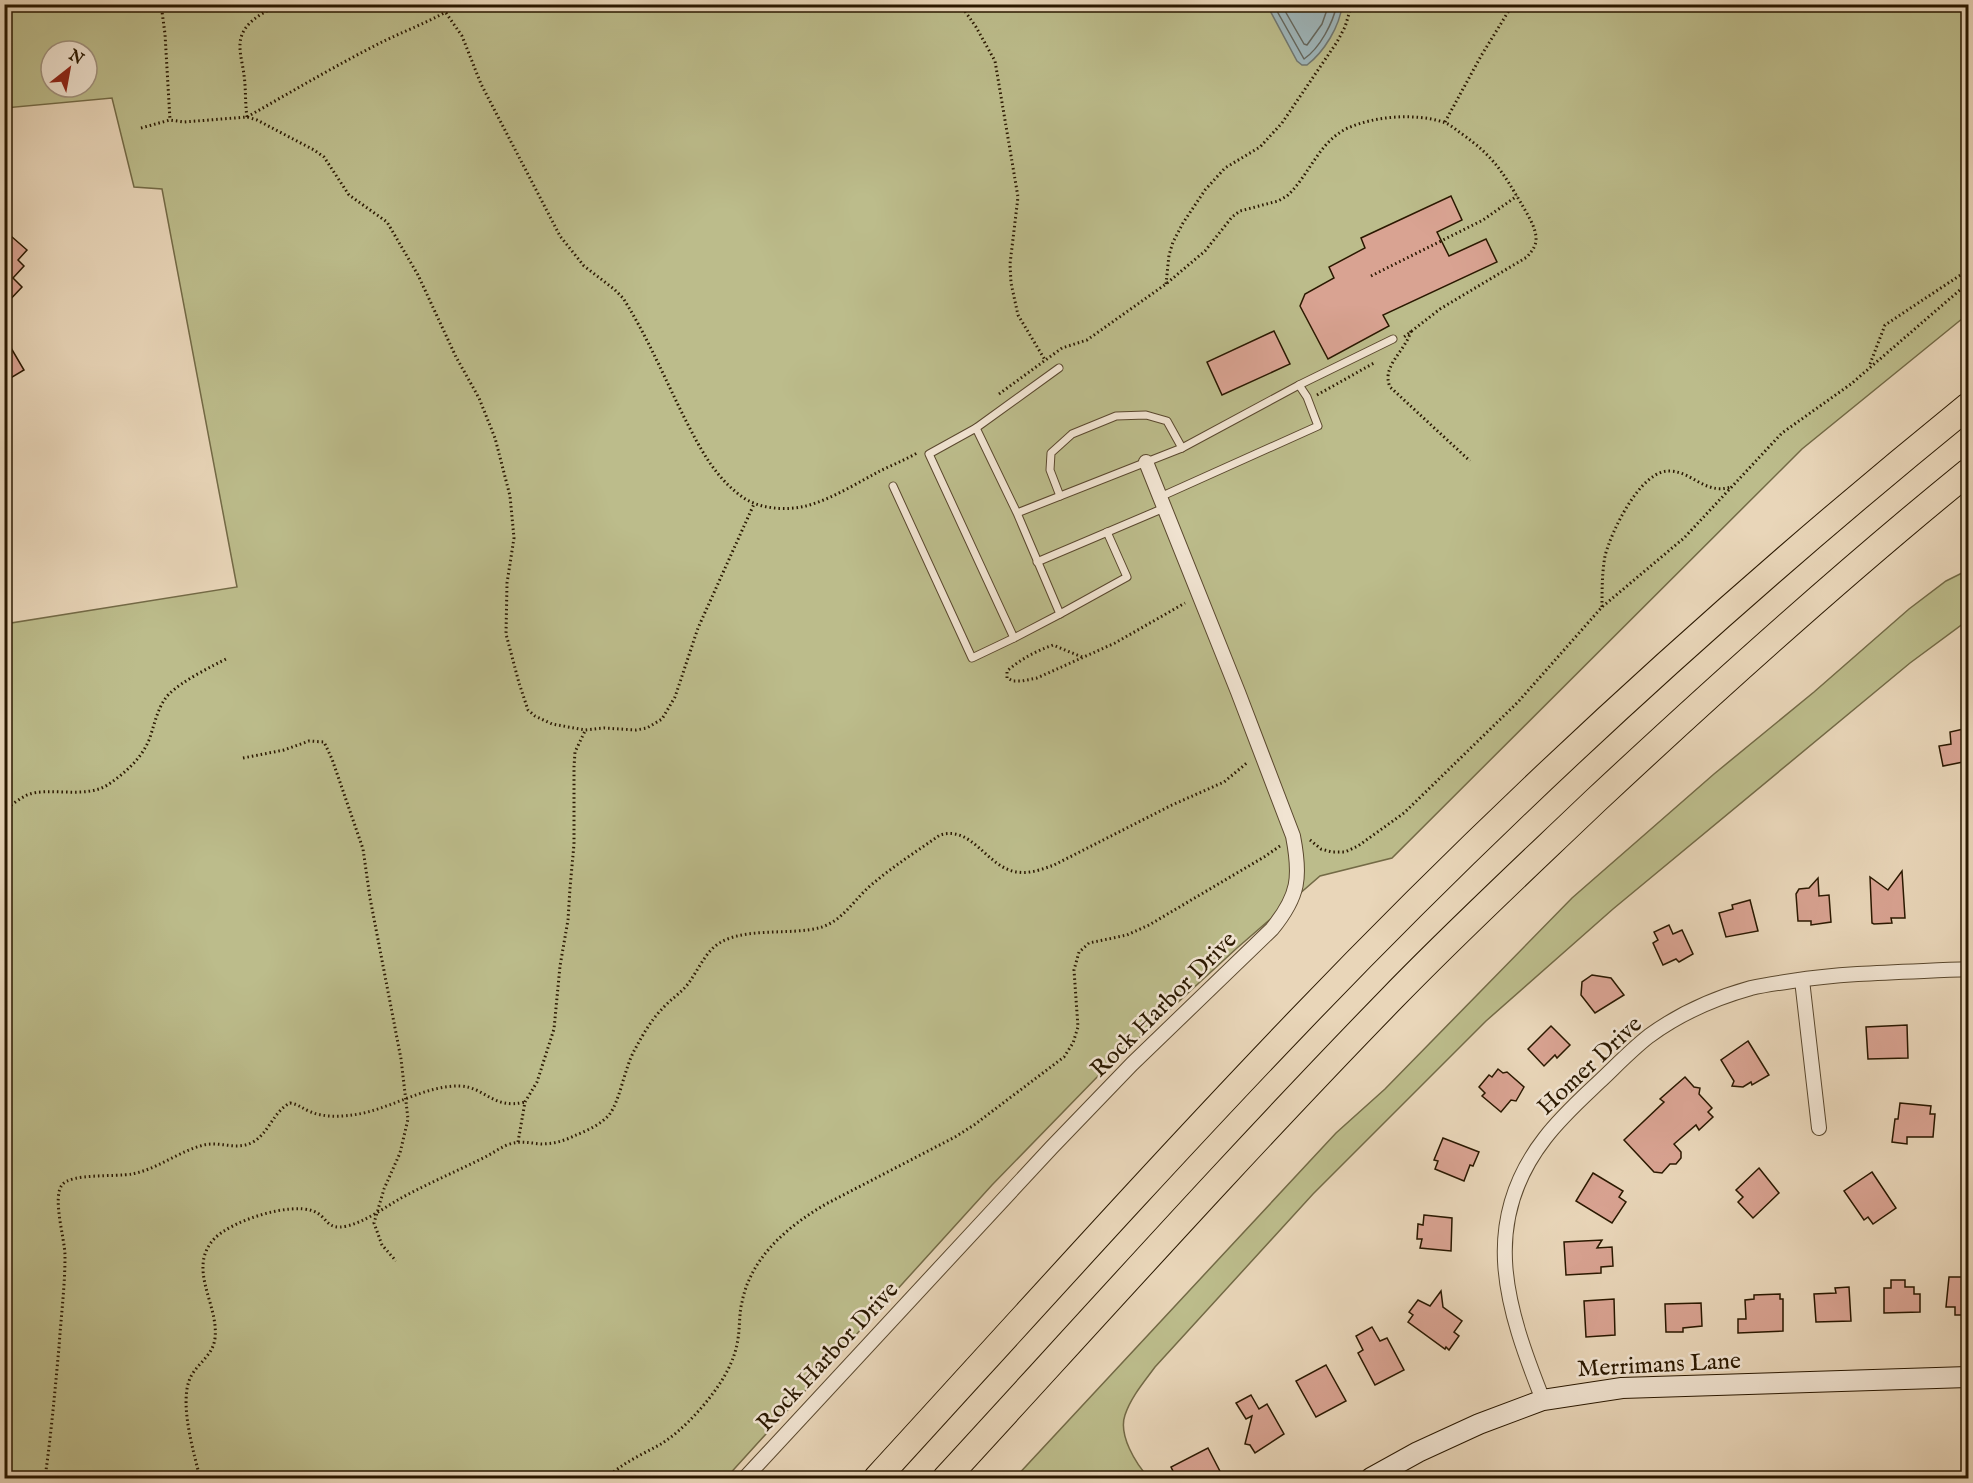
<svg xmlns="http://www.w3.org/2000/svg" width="1973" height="1483" font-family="'IM FELL English',serif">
<rect width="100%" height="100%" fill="#e9d6b9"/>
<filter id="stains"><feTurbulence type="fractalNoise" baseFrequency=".00333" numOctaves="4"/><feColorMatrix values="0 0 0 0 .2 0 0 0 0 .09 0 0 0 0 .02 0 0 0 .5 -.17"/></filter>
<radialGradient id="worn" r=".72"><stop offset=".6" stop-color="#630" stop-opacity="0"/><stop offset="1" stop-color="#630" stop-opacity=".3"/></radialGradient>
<g fill="#bcbc8b" stroke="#736a46" stroke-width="1.5" fill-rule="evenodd">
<path d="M 5,5 L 1968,5 L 1968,314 L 1802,449 L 1392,858 L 1320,876 L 1237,948 L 1101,1073 L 992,1185 L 726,1478 L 5,1478 L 5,624 L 237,587 L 162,189 L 134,187 L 112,98 L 5,108 ZM 51,51 L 87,51 L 87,87 L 51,87 Z"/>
<path d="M 1968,570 L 1968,620 L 1910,663 L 1613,909 L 1486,1021 L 1313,1194 L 1155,1367 C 1144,1382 1131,1397 1125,1415 C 1118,1435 1136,1464 1149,1478 L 1015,1478 L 1336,1133 L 1385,1089 L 1572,898 L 1714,774 L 1814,692 L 1909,609 L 1946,581 Z"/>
</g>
<path fill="#9eb6bb" stroke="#707770" stroke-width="1.5" d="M 1267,5 L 1342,4 L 1342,5 C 1340,26 1324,52 1307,65 L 1302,65 L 1297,61 Z"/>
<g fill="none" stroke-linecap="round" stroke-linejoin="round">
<g stroke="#64675e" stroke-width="1.5">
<path d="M 1273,4 L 1304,59 C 1320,48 1333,23 1337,4"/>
<path d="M 1281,4 L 1304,44 L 1307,45 L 1322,24 L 1329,4"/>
</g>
</g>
<g fill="#d9a392" stroke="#2a1800" stroke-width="1.5">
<path d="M 1451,196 L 1462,220 L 1437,232 L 1449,256 L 1486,239 L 1497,262 L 1383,315 L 1389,326 L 1328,359 L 1300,306 L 1305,294 L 1334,278 L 1329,267 L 1365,248 L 1361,238 Z"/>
<path d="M 4,230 L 27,250 L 18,260 L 24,266 L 13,278 L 22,287 L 4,306 Z"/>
<path d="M 1274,331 L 1290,364 L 1222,395 L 1207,362 Z"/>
<path d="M 4,336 L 24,370 L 4,382 Z"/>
<path d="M 1968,728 L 1968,761 L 1943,766 L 1939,746 L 1951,744 L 1950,732 Z"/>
<path d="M 1902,871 L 1905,918 L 1891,918 L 1892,923 L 1874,924 L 1872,923 L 1870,877 L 1888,890 Z"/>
<path d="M 1818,878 L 1819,896 L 1829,895 L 1831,922 L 1811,925 L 1811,921 L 1798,921 L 1796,894 L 1799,889 L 1809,888 Z"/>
<path d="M 1750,900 L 1758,931 L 1726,937 L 1719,913 L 1733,909 L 1732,905 Z"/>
<path d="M 1669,925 L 1673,934 L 1682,930 L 1693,954 L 1679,962 L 1676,959 L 1663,965 L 1653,943 L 1658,940 L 1654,932 Z"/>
<path d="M 1592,975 L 1611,978 L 1624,995 L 1595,1013 L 1581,995 L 1582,982 Z"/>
<path d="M 1907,1025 L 1908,1058 L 1868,1059 L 1866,1027 Z"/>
<path d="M 1551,1026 L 1570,1045 L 1557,1058 L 1555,1055 L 1544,1066 L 1528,1049 Z"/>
<path d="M 1748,1041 L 1769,1075 L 1752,1085 L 1751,1082 L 1743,1087 L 1732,1086 L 1734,1081 L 1721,1060 Z"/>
<path d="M 1498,1069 L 1503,1073 L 1507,1072 L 1524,1087 L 1516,1101 L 1511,1100 L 1501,1112 L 1482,1096 L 1485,1093 L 1479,1087 L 1489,1075 L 1492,1077 Z"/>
<path d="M 1685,1077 L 1694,1087 L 1700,1088 L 1699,1094 L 1712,1108 L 1708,1112 L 1713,1117 L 1699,1130 L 1696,1125 L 1674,1144 L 1681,1152 L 1681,1158 L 1676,1164 L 1670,1164 L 1662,1173 L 1654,1172 L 1624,1140 L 1664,1102 L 1660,1099 Z"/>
<path d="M 1900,1103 L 1931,1106 L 1930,1114 L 1935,1114 L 1933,1137 L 1907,1137 L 1907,1144 L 1892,1142 L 1895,1119 L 1898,1119 Z"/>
<path d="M 1443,1138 L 1479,1152 L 1473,1166 L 1470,1165 L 1464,1181 L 1435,1169 L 1438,1161 L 1434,1160 Z"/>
<path d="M 1759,1168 L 1779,1193 L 1753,1218 L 1738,1202 L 1743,1197 L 1736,1190 Z"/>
<path d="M 1872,1172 L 1896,1208 L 1873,1224 L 1868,1217 L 1864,1220 L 1844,1191 Z"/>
<path d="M 1593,1173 L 1623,1191 L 1619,1197 L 1626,1202 L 1612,1223 L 1576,1201 Z"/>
<path d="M 1424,1215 L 1452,1218 L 1451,1251 L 1420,1248 L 1422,1239 L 1417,1239 L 1418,1224 L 1423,1225 Z"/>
<path d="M 1602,1240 L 1597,1248 L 1612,1247 L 1613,1266 L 1601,1267 L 1601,1273 L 1566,1275 L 1564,1242 Z"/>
<path d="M 1949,1277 L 1968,1277 L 1968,1315 L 1955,1315 L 1955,1307 L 1946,1307 Z"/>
<path d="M 1891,1280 L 1905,1280 L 1905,1287 L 1914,1287 L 1914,1294 L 1920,1294 L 1920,1312 L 1884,1313 L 1884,1288 L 1891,1288 Z"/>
<path d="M 1849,1287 L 1851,1321 L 1816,1322 L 1814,1294 L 1836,1293 L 1835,1288 Z"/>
<path d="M 1441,1291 L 1443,1307 L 1462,1321 L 1454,1332 L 1459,1336 L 1449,1350 L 1446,1347 L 1445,1349 L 1408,1322 L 1413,1315 L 1409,1312 L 1418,1300 L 1430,1306 Z"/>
<path d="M 1780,1294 L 1780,1299 L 1783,1299 L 1783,1331 L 1738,1333 L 1738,1319 L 1746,1319 L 1745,1300 L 1754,1299 L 1754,1295 Z"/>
<path d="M 1614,1299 L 1615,1335 L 1586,1337 L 1584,1301 Z"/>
<path d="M 1701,1303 L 1702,1326 L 1683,1328 L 1683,1332 L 1666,1332 L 1665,1304 Z"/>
<path d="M 1372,1327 L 1380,1341 L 1387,1338 L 1404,1370 L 1375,1385 L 1358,1353 L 1363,1350 L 1356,1336 Z"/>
<path d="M 1326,1365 L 1346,1401 L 1316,1417 L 1296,1381 Z"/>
<path d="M 1251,1395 L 1259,1409 L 1267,1404 L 1284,1434 L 1255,1453 L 1250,1445 L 1245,1444 L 1252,1416 L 1246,1419 L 1236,1403 Z"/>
<path d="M 1208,1448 L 1224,1479 L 1177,1479 L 1171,1467 Z"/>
</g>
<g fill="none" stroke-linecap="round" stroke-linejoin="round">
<g stroke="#5a482e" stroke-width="9">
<g id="lane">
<path d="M 976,428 L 1059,368"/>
<path d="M 893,486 L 972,658 L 1014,638"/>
<path d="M 1060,496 L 1050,470 L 1051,453 L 1072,434 L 1116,416 L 1146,415 L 1167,421 L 1182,448"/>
<path d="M 1160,497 L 1318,426 L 1307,397 L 1299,385"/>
<path d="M 1017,513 L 976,428 L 929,454 L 1014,638 L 1060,614 L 1017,513 L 1182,448 L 1299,385 L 1393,339"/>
<path d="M 1037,562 L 1164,508"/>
<path d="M 1060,614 L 1127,577 L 1107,532"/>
</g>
</g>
<g stroke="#5a482e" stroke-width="16">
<g id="street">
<path d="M 1802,980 L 1819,1128"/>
<path d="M 1543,1400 C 1507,1309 1478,1224 1545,1138 C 1561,1117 1580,1100 1599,1082 C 1615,1067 1631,1050 1649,1036 C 1679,1014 1715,998 1751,988 C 1764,985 1778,983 1792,981 C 1850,972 1910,972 1968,969"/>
<path d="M 745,1478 L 1052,1147 L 1132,1064 L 1272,929 C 1299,896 1301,877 1293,836 L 1238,692 L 1146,462"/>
</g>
</g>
<g stroke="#2a1800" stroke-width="22">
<path id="secondary" d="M 1371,1478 L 1418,1452 L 1479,1424 L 1543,1400 L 1622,1388 L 1968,1377"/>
</g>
<g stroke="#2a1800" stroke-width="28">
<g id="highway">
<path d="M 877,1478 C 1017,1325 1156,1170 1300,1020 C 1509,802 1733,597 1968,406"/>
<path d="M 946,1478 C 1094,1317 1240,1154 1393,997 C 1458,930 1527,866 1595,801 C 1716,688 1839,577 1968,472"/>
</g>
</g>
<g stroke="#2a1800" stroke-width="3" stroke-dasharray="1.5 3" stroke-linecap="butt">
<path d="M 161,4 L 165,34 L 170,120"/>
<path d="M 960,4 L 976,27 L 995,61 L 1018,197 L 1010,264 L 1011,283 L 1018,315 L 1045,360"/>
<path d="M 446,13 L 462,36 L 481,84 L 560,236 L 584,266 L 614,289 L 623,298 C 647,336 665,379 685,419 C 700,448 714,476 741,496 C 758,509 785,511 806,506 C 832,499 857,483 880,471 C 892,465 905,460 917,453"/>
<path d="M 247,117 C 291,92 335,66 380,43 C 406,30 435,20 459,4"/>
<path d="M 247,117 C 245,103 246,89 244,75 C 243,66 240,56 240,47 C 239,24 262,13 280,4"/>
<path d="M 1445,122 L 1481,56 L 1513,4"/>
<path d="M 141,128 L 170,120 L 184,122 L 247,117 L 257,120 L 314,150 L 324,157 L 349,195 L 387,222 L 418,275 L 456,357 L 479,398 L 495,438 L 510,496 L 514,538 L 507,583 L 506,634 L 519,683 L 528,710 L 535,716 L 552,724 L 585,730 L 604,728 L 636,730 L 647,728 L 662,719 L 675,697 L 698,628 L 754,504"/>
<path d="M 1371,276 L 1483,220 L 1517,196"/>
<path d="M 1166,284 L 1169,255 L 1173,242 L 1183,223 L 1205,190 L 1225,168 L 1260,147 L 1282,123 L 1337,42 L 1345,27 L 1352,4"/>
<path d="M 1411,331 C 1405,352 1381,366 1390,387 L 1470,461"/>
<path d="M 1870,364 L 1885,325 L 1968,270"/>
<path d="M 999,394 L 1062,348 L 1087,340 L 1166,284 L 1205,251 L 1232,217 L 1240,211 L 1278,201 L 1287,196 C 1309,176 1319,141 1348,128 C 1375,116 1415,113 1443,122 C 1450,124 1456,130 1462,134 C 1493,156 1502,171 1521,203 C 1527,214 1537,228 1536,241 C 1535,248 1531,252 1527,257 L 1440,309 L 1404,337"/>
<path d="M 1317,395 L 1374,363"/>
<path d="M 1602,607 C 1602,590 1602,573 1605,556 C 1611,532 1641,469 1670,471 C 1693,472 1705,495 1731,487"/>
<path d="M 1082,657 L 1053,645 C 1036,651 1021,659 1007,671 L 1007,678 L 1013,681 L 1022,681 L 1037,678 L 1115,643 L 1185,603"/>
<path d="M 243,758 L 284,750 L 309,741 L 324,742 L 332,759 L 363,849 L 370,898 L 401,1059 L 408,1119 L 400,1153 L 384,1189 L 374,1223 L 382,1245 L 396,1261"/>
<path d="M 4,811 C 11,805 19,799 27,795 C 49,786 86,800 109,784 C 125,773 141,759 149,740 C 155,724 157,707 169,694 C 182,681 212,666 228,658"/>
<path d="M 1310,840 L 1321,849 L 1332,852 L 1345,852 L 1358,846 L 1404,813 L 1518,702 L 1602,607 L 1684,538 L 1782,433 L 1851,384 L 1968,283"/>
<path d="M 518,1142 L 525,1102 L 537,1082 L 554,1029 L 560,966 L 568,920 L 570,888 L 574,844 L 574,767 L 575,752 L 585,731"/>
<path d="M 45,1478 C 51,1435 55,1391 59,1347 C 61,1317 65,1286 65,1256 C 65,1239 52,1198 62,1185 C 70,1173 117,1177 132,1174 C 158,1169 179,1151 204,1145 C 220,1141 237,1151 253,1142 C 269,1133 273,1112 290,1103 C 298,1104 303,1109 311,1112 C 323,1117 339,1117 352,1115 C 388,1111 424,1085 460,1086 C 485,1087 493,1110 525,1102"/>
<path d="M 200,1478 C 194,1453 180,1407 189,1381 C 195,1364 213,1357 215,1338 C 219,1304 186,1268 215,1238 C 232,1221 289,1202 313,1211 C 328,1216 325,1231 347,1226 C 367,1221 385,1207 403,1197 C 429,1183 455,1172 481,1159 C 490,1155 498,1149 507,1145 C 519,1140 529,1143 541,1144 C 552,1144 564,1141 574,1136 C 586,1131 600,1125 609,1115 C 620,1101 624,1070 634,1051 C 642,1036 651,1020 663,1008 C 671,999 681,993 688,984 C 696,973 702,960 711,950 C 735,924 790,937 822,927 C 843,920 854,900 870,886 C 892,867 917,851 940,835 C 973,825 987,868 1017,872 C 1030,874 1043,869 1054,865 L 1172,805 L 1224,782 L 1248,762"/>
<path d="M 607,1478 C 622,1463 643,1454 661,1444 C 680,1432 697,1414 711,1396 C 724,1379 735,1360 738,1339 C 740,1326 739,1314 742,1302 C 751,1257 788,1226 826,1204 L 955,1137 L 974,1125 L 1064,1057 L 1073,1043 L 1078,1027 L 1074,970 L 1079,952 L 1089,943 L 1127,935 L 1149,925 L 1264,857 L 1280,846"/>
</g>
<use href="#lane" stroke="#f1e4d2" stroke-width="7"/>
<use href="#street" stroke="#f1e4d2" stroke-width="14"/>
<use href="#secondary" stroke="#f1e4d2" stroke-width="20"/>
<use href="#highway" stroke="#e9d6b9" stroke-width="26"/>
</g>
<g text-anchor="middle" stroke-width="5" stroke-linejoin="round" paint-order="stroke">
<g font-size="24" fill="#2a1800" stroke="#f1e4d2">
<text transform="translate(1163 1004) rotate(-45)" y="8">Rock Harbor Drive</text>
<text transform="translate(1589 1065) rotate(-43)" y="8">Homer Drive</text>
<text transform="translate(827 1356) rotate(-47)" y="8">Rock Harbor Drive</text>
<text transform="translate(1659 1364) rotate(-3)" y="8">Merrimans Lane</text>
</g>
</g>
<rect width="1973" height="1483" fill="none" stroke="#e9d6b9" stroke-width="24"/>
<rect x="6" y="6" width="1961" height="1471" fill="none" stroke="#2a1800" stroke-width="3"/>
<rect x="12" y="12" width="1949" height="1459" fill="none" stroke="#2a1800" stroke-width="1.5"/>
<g transform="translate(69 69) rotate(31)"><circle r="28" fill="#f1e4d2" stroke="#a1927e" stroke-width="1.5"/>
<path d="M0-4.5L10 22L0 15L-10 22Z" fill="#8f2418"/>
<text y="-9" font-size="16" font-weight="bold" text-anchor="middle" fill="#2a1800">N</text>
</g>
<rect width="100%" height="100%" filter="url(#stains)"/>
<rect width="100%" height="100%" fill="url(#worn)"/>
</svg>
